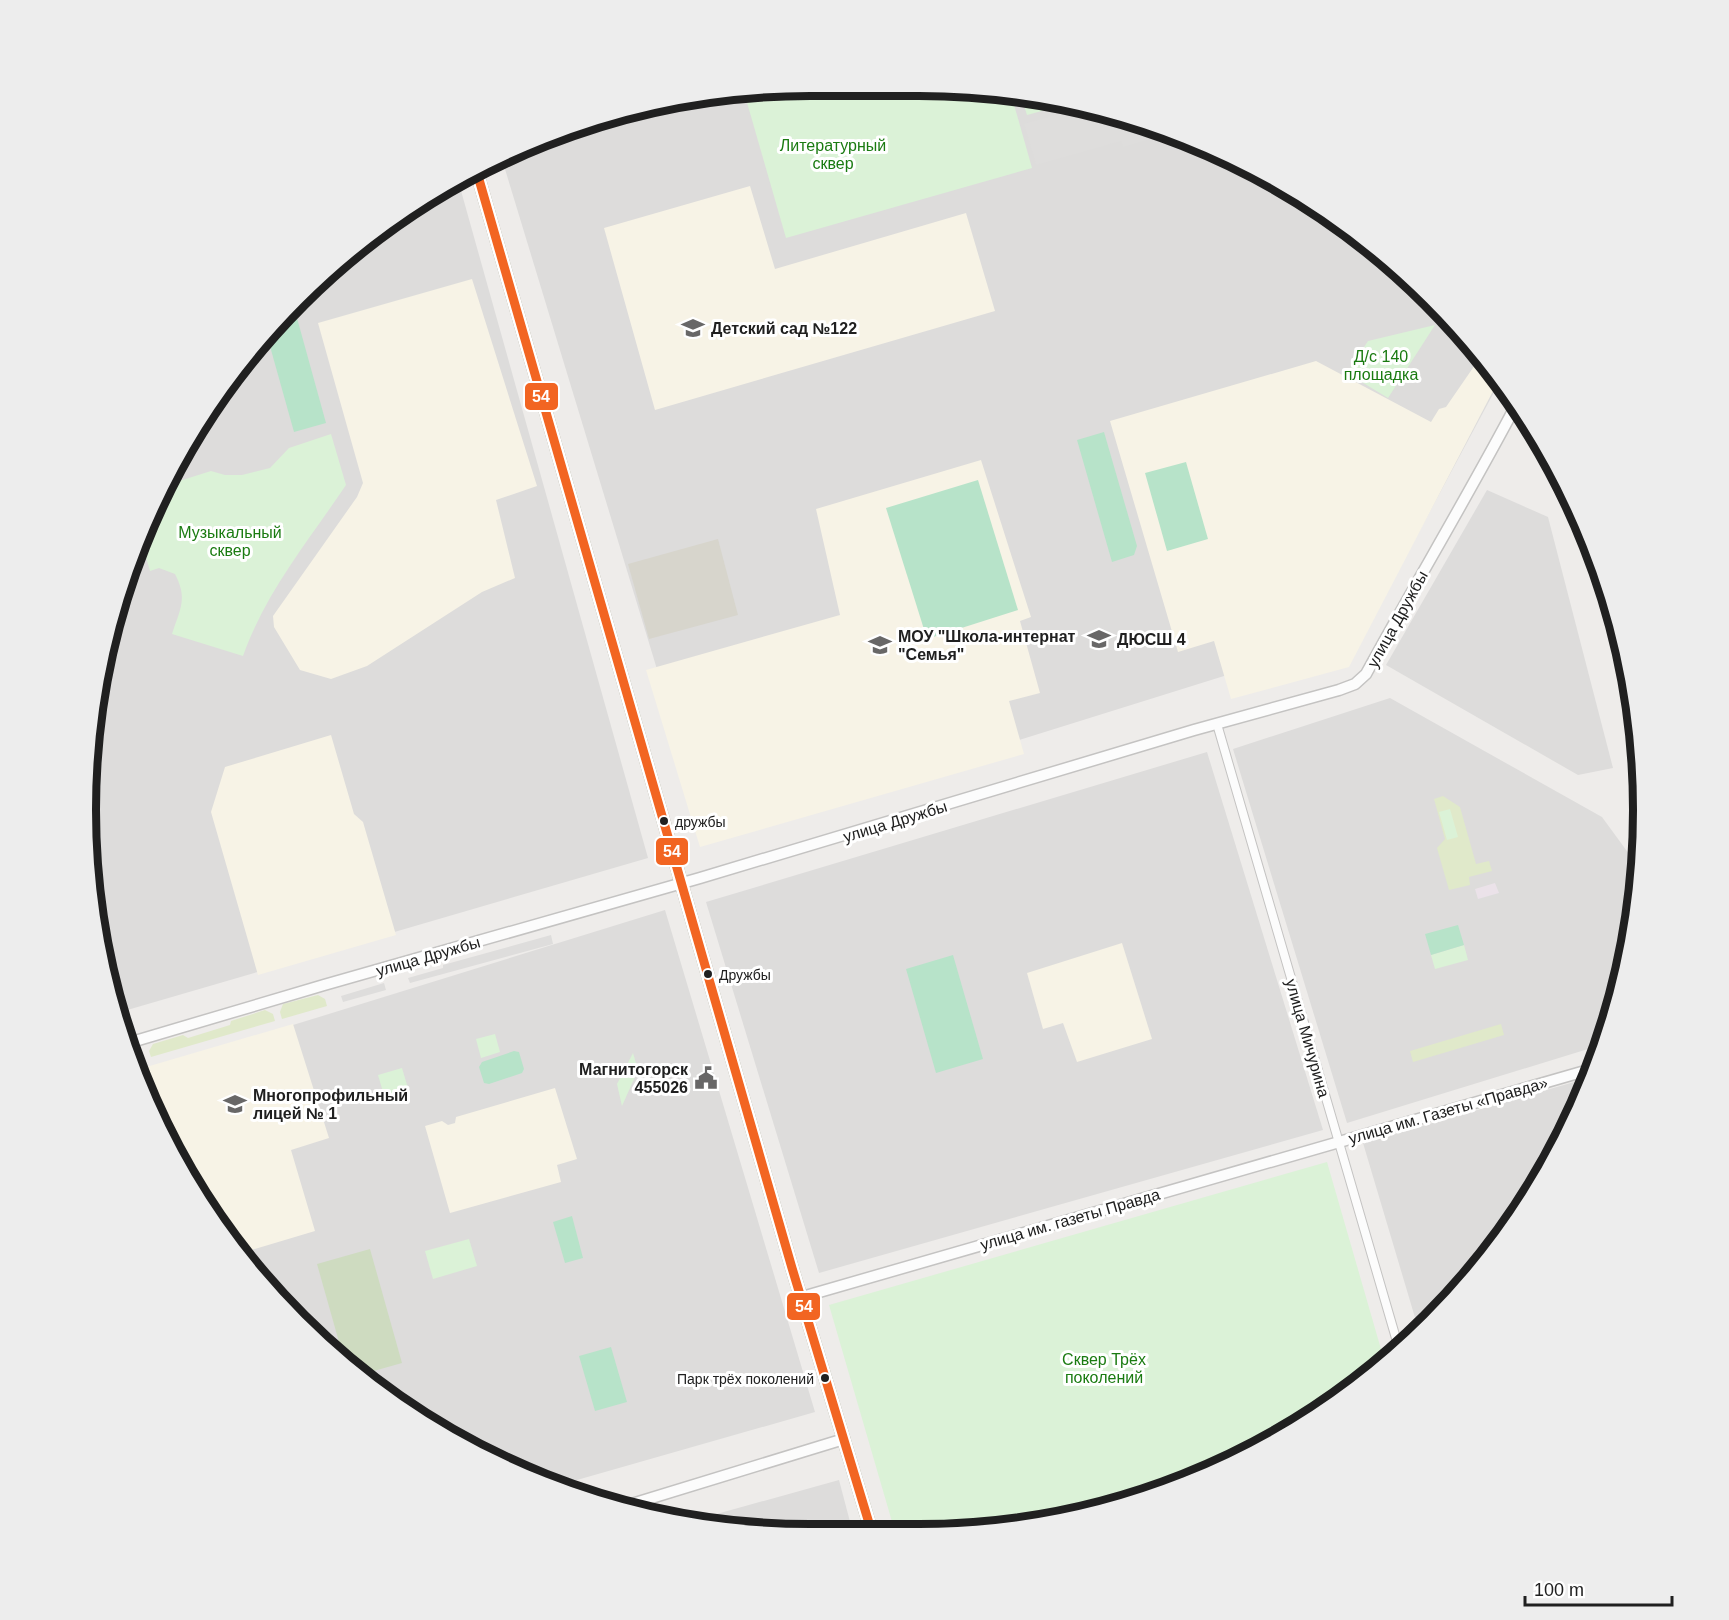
<svg xmlns="http://www.w3.org/2000/svg" width="1729" height="1620" font-family="Helvetica,sans-serif">
<rect width="100%" height="100%" fill="#eeecea"/>
<g fill="#dddcdb">
<path d="M 810,86 L 967,87 L 1107,110 L 1240,160 L 1360,235 L 1463,332 L 1499,383 L 1365,632 L 708,837 L 501,156 L 668,99 Z"/>
<path d="M 458,180 L 648,858 L 117,1013 L 92,905 L 87,762 L 110,622 L 160,489 L 265,333 L 369,235 Z"/>
<path d="M 1487,490 L 1548,517 L 1613,768 L 1578,775 L 1386,665 Z"/>
<path d="M 1390,698 L 1602,817 L 1640,869 L 1619,997 L 1601,1045 L 1347,1123 L 1233,749 Z"/>
<path d="M 1207,752 L 1323,1130 L 819,1273 L 706,902 Z"/>
<path d="M 665,910 L 815,1412 L 556,1486 L 533,1479 L 407,1412 L 266,1288 L 183,1173 L 138,1073 Z"/>
<path d="M 1588,1078 L 1569,1130 L 1494,1251 L 1419,1331 L 1363,1143 Z"/>
<path d="M 839,1480 L 853,1533 L 810,1534 L 688,1522 Z"/>
</g>
<path fill="#ebe2e9" d="M 1495,883 L 1499,893 L 1478,899 L 1475,889 Z"/>
<g fill="#f7f3e6">
<path d="M 750,186 L 775,269 L 966,213 L 995,311 L 655,410 L 604,228 Z"/>
<path d="M 472,279 L 537,486 L 496,500 L 515,578 L 482,592 L 367,666 L 331,679 L 300,670 L 274,627 L 273,616 L 357,497 L 363,483 L 318,323 Z"/>
<path d="M 1483,359 L 1486,364 L 1493,391 L 1349,667 L 1231,699 L 1214,641 L 1178,652 L 1110,421 L 1316,361 L 1431,422 L 1439,409 L 1446,407 L 1477,362 Z"/>
<path d="M 981,460 L 1031,617 L 1020,621 L 1040,693 L 1009,701 L 1024,754 L 700,847 L 646,670 L 840,615 L 816,509 Z"/>
<path d="M 331,735 L 354,814 L 363,822 L 396,935 L 258,975 L 211,812 L 225,767 Z"/>
<path d="M 1122,943 L 1152,1039 L 1077,1062 L 1063,1023 L 1043,1029 L 1027,973 Z"/>
<path d="M 293,1024 L 329,1138 L 291,1150 L 315,1231 L 241,1253 L 183,1173 L 136,1070 Z"/>
<path d="M 555,1088 L 577,1159 L 557,1165 L 561,1182 L 450,1213 L 425,1126 L 442,1121 L 448,1125 L 455,1123 L 456,1117 Z"/>
</g>
<path fill="#d7d5cc" d="M 718,539 L 738,615 L 649,639 L 628,564 Z"/>
<g fill="#e0e9ca">
<path d="M 1443,796 L 1460,807 L 1476,864 L 1489,861 L 1492,871 L 1469,877 L 1470,885 L 1449,890 L 1437,848 L 1445,839 L 1434,799 Z"/>
<path d="M 318,995 L 325,999 L 327,1006 L 282,1019 L 280,1012 L 283,1004 Z"/>
<path d="M 265,1010 L 273,1014 L 275,1021 L 151,1057 L 149,1051 L 153,1044 L 183,1035 L 188,1038 L 230,1025 L 231,1021 Z"/>
<path d="M 1501,1024 L 1504,1035 L 1413,1062 L 1410,1051 Z"/>
</g>
<path fill="#cedbc0" d="M 370,1249 L 402,1363 L 363,1374 L 343,1356 L 317,1264 Z"/>
<g fill="#dbf2d7">
<path d="M 810,86 L 967,87 L 1011,94 L 1032,168 L 786,238 L 744,92 Z"/>
<path d="M 1021,96 L 1059,102 L 1060,106 L 1027,115 Z"/>
<path d="M 1435,325 L 1388,398 L 1347,373 L 1368,341 Z"/>
<path d="M 331,434 L 346,485 C 309,540 265,593 243,656 L 172,634 C 180,609 188,599 175,574 L 159,568 L 150,571 L 141,540 L 160,489 L 169,476 L 173,483 L 211,471 L 225,475 L 242,475 L 270,468 L 289,448 Z"/>
<path d="M 1450,809 L 1458,837 L 1447,840 L 1439,812 Z"/>
<path d="M 1464,945 L 1468,960 L 1435,969 L 1431,955 Z"/>
<path d="M 495,1034 L 500,1052 L 481,1058 L 476,1039 Z"/>
<path d="M 633,1053 L 638,1070 L 622,1106 L 617,1084 Z"/>
<path d="M 402,1068 L 410,1095 L 386,1102 L 378,1075 Z"/>
<path d="M 1327,1162 L 1385,1363 L 1282,1437 L 1152,1496 L 1014,1528 L 895,1532 L 829,1305 Z"/>
<path d="M 469,1239 L 477,1266 L 433,1279 L 425,1251 Z"/>
</g>
<g fill="#b7e3c9">
<path d="M 286,313 L 297,318 L 326,423 L 294,432 L 266,332 Z"/>
<path d="M 1104,432 L 1137,546 L 1134,555 L 1112,562 L 1077,440 Z"/>
<path d="M 1186,462 L 1208,539 L 1167,551 L 1145,473 Z"/>
<path d="M 978,480 L 1018,610 L 927,639 L 886,508 Z"/>
<path d="M 1458,925 L 1464,945 L 1431,955 L 1425,934 Z"/>
<path d="M 953,955 L 983,1059 L 936,1073 L 906,969 Z"/>
<path d="M 514,1051 L 519,1052 L 524,1069 L 522,1073 L 489,1084 L 484,1083 L 479,1067 L 482,1062 Z"/>
<path d="M 572,1216 L 583,1258 L 565,1263 L 553,1222 Z"/>
<path d="M 611,1347 L 627,1402 L 595,1411 L 579,1356 Z"/>
</g>
<g fill="#dedddc">
<path d="M 1084,107 L 1107,110 L 1154,128 L 1157,137 L 1123,147 L 1121,141 L 1036,165 L 1024,124 Z"/>
<path d="M 551,935 L 553,944 L 410,983 L 408,978 L 443,968 L 443,965 Z"/>
<path d="M 384,983 L 386,990 L 343,1002 L 341,996 Z"/>
</g>
<g fill="none" stroke-linecap="round" stroke-linejoin="round">
<g stroke="#c4c3c2" stroke-width="10">
<path id="minor" d="M 1217,724 L 1400,1352"/>
</g>
<g stroke="#c4c3c2" stroke-width="13">
<g id="tertiary">
<path d="M 125,1044 L 324,985 L 700,878 L 1194,730 L 1339,690 L 1355,684 L 1366,674 C 1415,584 1468,496 1516,405"/>
<path d="M 802,1297 L 1592,1069"/>
<path d="M 622,1507 L 844,1439"/>
</g>
</g>
<g stroke="#989682" stroke-width="14">
<path id="secondary" d="M 476,169 L 792,1268 L 872,1533"/>
</g>
<use href="#minor" stroke="#fcfcfc" stroke-width="8"/>
<use href="#tertiary" stroke="#fcfcfc" stroke-width="10"/>
<use href="#secondary" stroke="#f4f2ec" stroke-width="12"/>
<g stroke="#fff" stroke-width="14">
<path id="bus-1" d="M 476,169 L 792,1268 L 872,1533"/>
</g>
<use href="#bus-1" stroke="#f26522" stroke-width="9"/>
</g>
<defs>
<g id="school-bare" transform="scale(1.8)"><path d="M0-5L7-2L0 1L-7-2ZM-4 1L0 2.5L4 1V4Q0 6-4 4Z" fill="#686767" stroke="#fff" stroke-width="2.5" paint-order="stroke"/></g>
<g id="university-bare" transform="scale(1.8)"><path d="M0-5L7-2L0 1L-7-2ZM-4 1L0 2.5L4 1V4Q0 6-4 4Z" fill="#686767" stroke="#fff" stroke-width="2.5" paint-order="stroke"/></g>
<g id="civic-bare" transform="scale(1.8)"><path d="M-.6-6.5H3V-4.5H.6V-3L4-1V1h2V6H-6V1h2V-1L-.6-3ZM-1.2 2.5V6h2.4V2.5Z" fill="#686767" stroke="#fff" stroke-width="2.5" paint-order="stroke"/></g>
</defs>
<g fill-rule="evenodd">
<use href="#school-bare" x="693" y="328"/>
<use href="#university-bare" x="1099" y="639"/>
<use href="#school-bare" x="880" y="645"/>
<use href="#civic-bare" x="706" y="1078"/>
<use href="#school-bare" x="235" y="1104"/>
</g>
<g fill="#202020" stroke="#fff" stroke-width="2">
<circle cx="664" cy="821" r="5"/>
<circle cx="708" cy="974" r="5"/>
<circle cx="825" cy="1378" r="5"/>
</g>
<g text-anchor="middle" stroke-width="6" stroke-linejoin="round" paint-order="stroke">
<g font-size="14" fill="#202020" stroke="#fff" text-anchor="start">
<text x="675" y="827">дружбы</text>
<text x="719" y="980">Дружбы</text>
<text x="814" y="1384" text-anchor="end">Парк трёх поколений</text>
</g>
<g font-size="16" fill="#1a7b11" stroke="#fff">
<text x="833" y="151">Литературный<tspan x="833" dy="18">сквер</tspan></text>
<text x="1381" y="362">Д/с 140<tspan x="1381" dy="18">площадка</tspan></text>
<text x="230" y="538">Музыкальный<tspan x="230" dy="18">сквер</tspan></text>
<text x="1104" y="1365">Сквер Трёх<tspan x="1104" dy="18">поколений</tspan></text>
</g>
<g font-size="16" font-weight="bold" fill="#202020" stroke="#fff" text-anchor="start">
<text x="711" y="334">Детский сад №122</text>
<text x="898" y="642">МОУ "Школа-интернат<tspan x="898" dy="18">"Семья"</tspan></text>
<text x="1117" y="645">ДЮСШ 4</text>
<text x="688" y="1075" text-anchor="end">Магнитогорск<tspan x="688" dy="18">455026</tspan></text>
<text x="253" y="1101">Многопрофильный<tspan x="253" dy="18">лицей № 1</tspan></text>
</g>
<g font-size="16" fill="#202020" stroke="#fff">
<text transform="translate(1397 619) rotate(-61)" y="6">улица Дружбы</text>
<text transform="translate(895 821) rotate(-17)" y="6">улица Дружбы</text>
<text transform="translate(428 956) rotate(-16)" y="6">улица Дружбы</text>
<text transform="translate(1308 1038) rotate(74)" y="6">улица Мичурина</text>
<text transform="translate(1448 1110) rotate(-16)" y="6">улица им. Газеты «Правда»</text>
<text transform="translate(1070 1219) rotate(-16)" y="6">улица им. газеты Правда</text>
</g>
</g>
<path d="M0 0H1729V1620H0ZM810 96H919A714 714 0 0 1 1633 810V810A714 714 0 0 1 919 1524H810A714 714 0 0 1 96 810V810A714 714 0 0 1 810 96Z" fill="#ededed" fill-rule="evenodd"/>
<path fill="none" stroke="#202020" stroke-width="8" d="M810 96H919A714 714 0 0 1 1633 810V810A714 714 0 0 1 919 1524H810A714 714 0 0 1 96 810V810A714 714 0 0 1 810 96Z"/>
<g stroke="#fff" stroke-width="2">
<rect x="524" y="382" width="35" height="29" rx="6" fill="#f26522"/>
<rect x="655" y="837" width="34" height="29" rx="6" fill="#f26522"/>
<rect x="786" y="1292" width="35" height="29" rx="6" fill="#f26522"/>
</g>
<g font-size="16" text-anchor="middle" font-weight="bold" fill="#fff">
<text x="541" y="402">54</text>
<text x="672" y="857">54</text>
<text x="804" y="1312">54</text>
</g>
<path d="M1525 1596v9h147v-9" fill="none" stroke="#202020" stroke-width="3"/>
<text x="1534" y="1596" font-size="18" fill="#202020" stroke="#ffffff" stroke-width="4.5" paint-order="stroke">100 m</text>
</svg>
